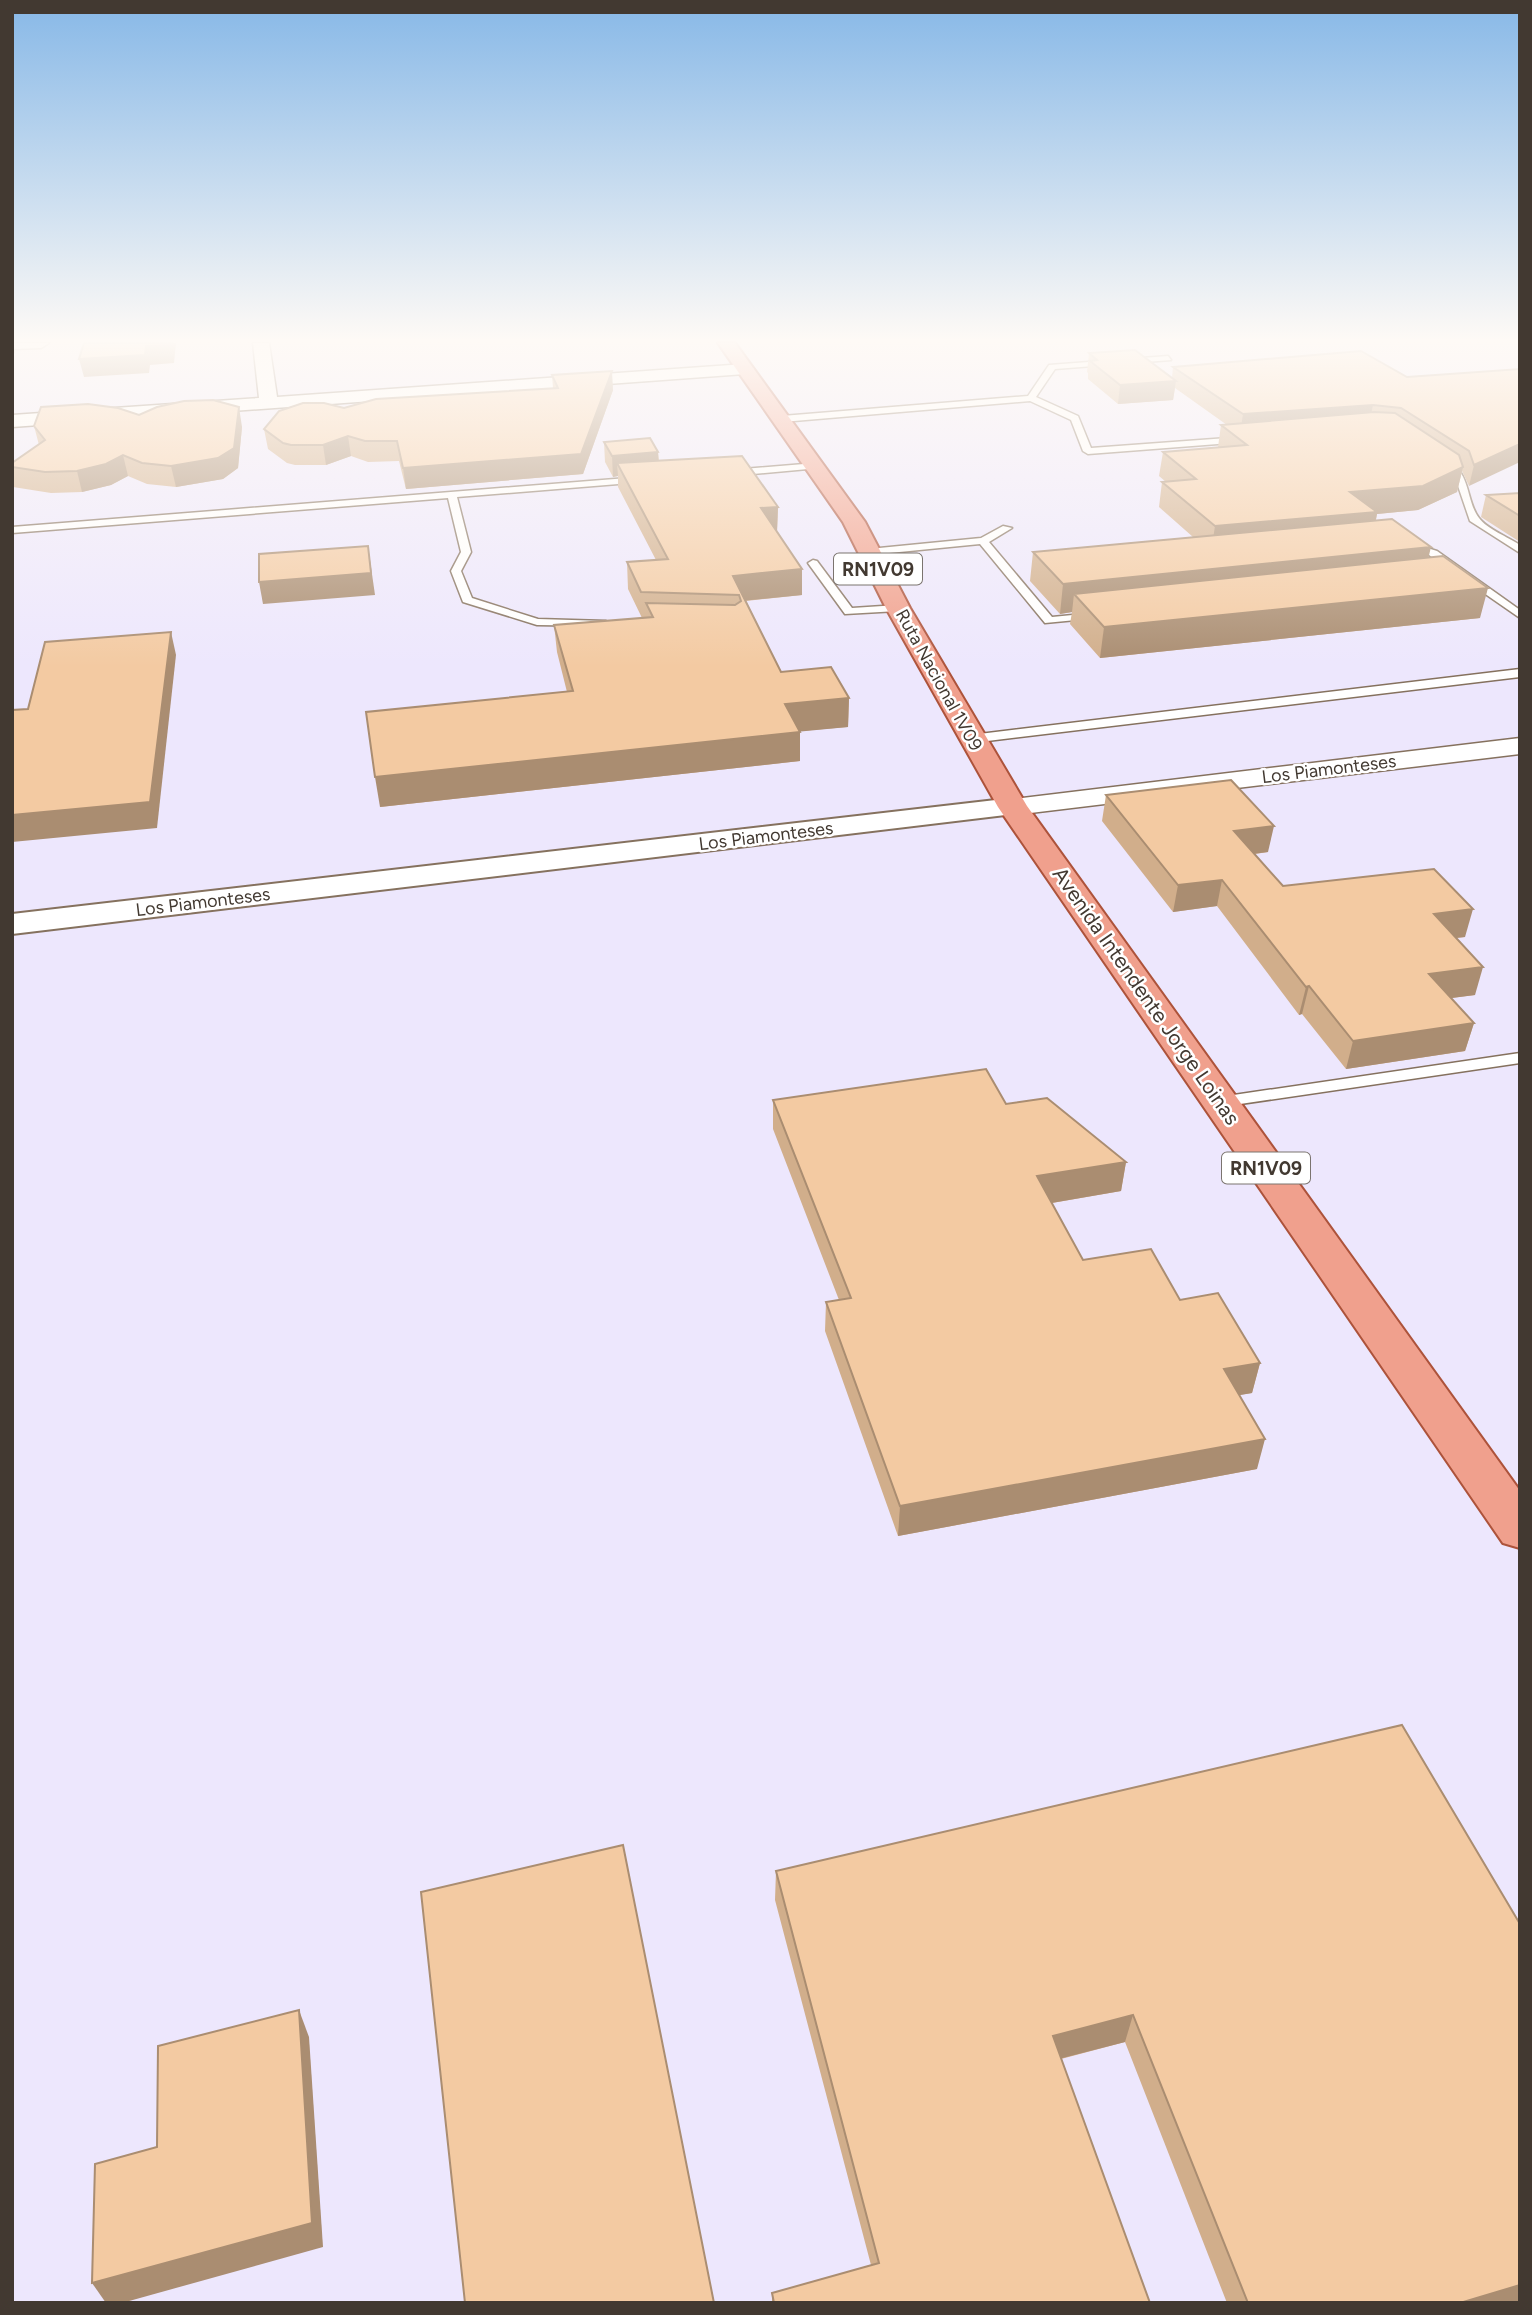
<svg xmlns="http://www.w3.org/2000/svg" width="1532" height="2315" font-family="Figtree,sans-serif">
<rect width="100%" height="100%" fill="#fdf3eb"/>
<rect fill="#ede7fd" x="12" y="343" width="1508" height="1960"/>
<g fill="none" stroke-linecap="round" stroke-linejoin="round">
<g stroke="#85715e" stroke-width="3">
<g id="service">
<path d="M 1168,356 L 1171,360 L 1055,369 L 1036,397 L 1078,416 L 1091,448 L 1241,437 L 1244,438 L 1244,442 L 1088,454 L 1083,451 L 1071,420 L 1030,401 L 782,422 L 778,419 L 782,416 L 1028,396 L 1049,365 Z"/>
<path d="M 816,463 L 821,466 L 819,468 L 731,476 L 726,473 L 731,470 Z"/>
<path d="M 1441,464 C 1471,462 1465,501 1479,518 C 1487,529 1508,537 1520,545 L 1520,553 L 1470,521 L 1455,477 L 1441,468 Z"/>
<path d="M 640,477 L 645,480 L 643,482 L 457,497 L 471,552 L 461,571 L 472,598 L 538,619 L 606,621 L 608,623 L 602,626 L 537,625 L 463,602 L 451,571 L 461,552 L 448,498 L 12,533 L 12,527 Z"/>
<path d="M 1003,526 L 1012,528 L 989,542 L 1052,617 L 1093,613 L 1099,616 L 1097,618 L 1045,623 L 980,544 L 869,555 L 864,552 L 869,549 L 981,538 Z"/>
<path d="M 1408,542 L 1437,551 L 1520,610 L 1520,618 L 1429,555 L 1404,547 L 1404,543 Z"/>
<path d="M 813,560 L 817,561 L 852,608 L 898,605 L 904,608 L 898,611 L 845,614 L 808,563 Z"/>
<path d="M 1520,669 L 1520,677 L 971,743 L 965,739 L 971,735 Z"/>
<path d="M 1520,1053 L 1520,1063 L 1220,1107 L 1212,1102 L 1220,1097 Z"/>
</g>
</g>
<g stroke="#85715e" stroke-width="3">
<g id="minor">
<path d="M 12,343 L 49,343 L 41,348 L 12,349 Z"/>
<path d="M 253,343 L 269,343 L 277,397 L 745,364 L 754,369 L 745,374 L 12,427 L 12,415 L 259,398 Z"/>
<path d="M 1520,738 L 1520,754 L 1013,815 L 1003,813 L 999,807 L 1003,801 L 1013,799 Z"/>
</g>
</g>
<g stroke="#85715e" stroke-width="4">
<path id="secondary" d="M 1013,798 L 1023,801 L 1028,807 L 1023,813 L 12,934 L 12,914 Z"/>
</g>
<g stroke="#ad533b" stroke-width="4">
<path id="primary" d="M 718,343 L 735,343 L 865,522 L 910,608 L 1027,806 L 1520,1491 L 1520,1548 L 1503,1543 L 998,807 L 886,608 L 843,522 Z"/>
</g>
<use href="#service" fill="#fff" fill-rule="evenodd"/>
<use href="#minor" fill="#fff" fill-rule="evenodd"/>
<use href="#secondary" fill="#fff" fill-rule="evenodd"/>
<use href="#primary" fill="#f0a08d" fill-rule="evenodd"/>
</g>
<g fill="#d1ae8b">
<path d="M 1089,353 L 1172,378 L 1173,367 L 1407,377 L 1520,369 L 1469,486 L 1462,471 L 1457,492 L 1418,510 L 1377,514 L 1376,520 L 1428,558 L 1480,618 L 1100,658 L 1070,624 L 1072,612 L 1060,614 L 1030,581 L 1033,552 L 1193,537 L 1159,507 L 1162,482 L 1166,482 L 1159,476 L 1163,452 L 1218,447 L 1221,425 L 1227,425 L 1175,388 L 1173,400 L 1118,404 L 1088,379 L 1088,373 L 1087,372 Z"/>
<path d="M 552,375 L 613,390 L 583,474 L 406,489 L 399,461 L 368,462 L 351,456 L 326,465 L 295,465 L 287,463 L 268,449 L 264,429 L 344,408 L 553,388 Z"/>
<path d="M 139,415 L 242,427 L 238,468 L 223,479 L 176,487 L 147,484 L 128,476 L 111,485 L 82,492 L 51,493 L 13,487 L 12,483 L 12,463 L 39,445 L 34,426 Z"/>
<path d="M 604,442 L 658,452 L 659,460 L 778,507 L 777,532 L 802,569 L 802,595 L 746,601 L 781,672 L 849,698 L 848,727 L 800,731 L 800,761 L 380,807 L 567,692 L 557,652 L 554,625 L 642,618 L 628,589 L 627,562 L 656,560 L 618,487 L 618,476 L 613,477 L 605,462 Z"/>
<path d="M 1520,493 L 1520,542 L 1481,517 L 1486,495 Z"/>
<path d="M 1106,795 L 1268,852 L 1255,854 L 1283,886 L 1465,937 L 1456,938 L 1475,995 L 1451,998 L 1474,1023 L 1465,1051 L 1346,1069 L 1302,1014 L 1299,1015 L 1217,906 L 1173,912 L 1102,821 Z"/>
<path d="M 773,1100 L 1006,1104 L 1126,1162 L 1121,1191 L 1052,1203 L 1083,1260 L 1180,1300 L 1260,1363 L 1252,1393 L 1239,1395 L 1257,1469 L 898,1536 L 825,1331 L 826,1302 L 839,1300 L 773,1129 Z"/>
<path d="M 776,1871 L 1520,1924 L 1520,2303 L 1227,2303 L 1125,2042 L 1061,2059 L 1150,2303 L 772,2303 L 772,2293 L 871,2265 L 775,1900 Z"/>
</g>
<g fill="#aa8d71">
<path d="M 12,343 L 15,352 L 12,359 Z"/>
<path d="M 171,343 L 176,343 L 174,363 L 150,365 L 149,373 L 84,377 L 79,359 Z"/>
<path d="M 612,371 L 613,390 L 583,474 L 406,489 L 403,468 Z"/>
<path d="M 1176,381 L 1173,400 L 1118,404 L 1120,385 Z"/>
<path d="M 1373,405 L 1369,424 L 1240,434 L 1243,414 Z"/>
<path d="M 239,407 L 242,427 L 238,468 L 223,479 L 176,487 L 171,466 Z"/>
<path d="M 348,436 L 351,456 L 326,465 L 323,445 Z"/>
<path d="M 1520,444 L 1520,462 L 1469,486 L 1474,465 Z"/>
<path d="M 658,452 L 659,473 L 617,463 L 618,476 L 613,477 L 612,456 Z"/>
<path d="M 123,455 L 128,476 L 111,485 L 82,492 L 77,471 Z"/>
<path d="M 1463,467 L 1457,492 L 1418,510 L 1377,514 L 1372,537 L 1211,552 L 1215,526 L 1350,492 Z"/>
<path d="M 778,507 L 777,532 L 761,508 Z"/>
<path d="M 368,546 L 375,595 L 263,604 L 259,582 Z"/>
<path d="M 1431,547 L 1424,576 L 1074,594 L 1072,612 L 1060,614 L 1063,584 Z"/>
<path d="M 802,569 L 802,595 L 741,601 L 733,576 Z"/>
<path d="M 1488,588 L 1480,618 L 1100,658 L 1104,627 Z"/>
<path d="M 171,632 L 176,655 L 157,828 L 12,842 L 12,815 Z"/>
<path d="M 849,698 L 848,727 L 785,733 L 785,704 Z"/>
<path d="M 800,732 L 800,761 L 380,807 L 375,777 Z"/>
<path d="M 1274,826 L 1268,852 L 1229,857 L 1234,831 Z"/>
<path d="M 1222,880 L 1217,906 L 1173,912 L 1178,885 Z"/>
<path d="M 1473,909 L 1465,937 L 1426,941 L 1434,914 Z"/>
<path d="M 1483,967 L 1475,995 L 1421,1002 L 1429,974 Z"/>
<path d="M 1309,986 L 1302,1014 L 1299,1015 L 1306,987 Z"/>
<path d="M 1474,1023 L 1465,1051 L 1346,1069 L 1353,1041 Z"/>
<path d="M 1126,1162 L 1121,1191 L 1034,1206 L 1037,1176 Z"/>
<path d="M 1260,1363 L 1252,1393 L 1217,1399 L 1224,1369 Z"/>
<path d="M 1265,1439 L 1257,1469 L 898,1536 L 900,1506 Z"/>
<path d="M 299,2010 L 309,2037 L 323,2247 L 122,2303 L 106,2303 L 92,2283 Z"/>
<path d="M 1133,2015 L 1125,2042 L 1047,2062 L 1053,2036 Z"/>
<path d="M 1520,2285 L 1520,2303 L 1460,2303 Z"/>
</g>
<g fill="#f3caa2" stroke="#aa8d71" stroke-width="2">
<path d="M 84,343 L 171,343 L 170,345 L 146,346 L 145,355 L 79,359 Z"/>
<path d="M 1135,350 L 1176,381 L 1120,385 L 1090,361 L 1097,360 L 1089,353 Z"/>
<path d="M 1361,351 L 1407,377 L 1520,369 L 1520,444 L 1474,465 L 1469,451 L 1401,408 L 1373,405 L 1243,414 L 1173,367 Z"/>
<path d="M 612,371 L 581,454 L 403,468 L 397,441 L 365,441 L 348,436 L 323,445 L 291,445 L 283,443 L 264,429 L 279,411 L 303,403 L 324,403 L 344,408 L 376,399 L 558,388 L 552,375 Z"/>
<path d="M 213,400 L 239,407 L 234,448 L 218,458 L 171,466 L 142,463 L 123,455 L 106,464 L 77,471 L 45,472 L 12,467 L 12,463 L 45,440 L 34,426 L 41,407 L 88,404 L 118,408 L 139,415 L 157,407 L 184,401 Z"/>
<path d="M 1374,412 L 1395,413 L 1459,455 L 1463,467 L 1423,486 L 1350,492 L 1377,512 L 1215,526 L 1162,482 L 1196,479 L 1163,452 L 1247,445 L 1221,425 Z"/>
<path d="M 650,438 L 658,452 L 612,456 L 604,442 Z"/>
<path d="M 742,456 L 778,507 L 761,508 L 802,569 L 733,576 L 781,672 L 831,667 L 849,698 L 785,704 L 800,732 L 375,777 L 366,712 L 573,691 L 554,625 L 653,617 L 646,603 L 735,605 L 741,601 L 739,595 L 641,592 L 627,562 L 668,559 L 617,463 Z"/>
<path d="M 1520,493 L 1520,516 L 1486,495 Z"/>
<path d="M 1392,519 L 1431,547 L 1063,584 L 1033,552 Z"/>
<path d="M 368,546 L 371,573 L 259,582 L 259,554 Z"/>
<path d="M 1443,556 L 1488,588 L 1104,627 L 1074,594 Z"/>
<path d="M 171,632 L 150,802 L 12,815 L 12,710 L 28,709 L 45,642 Z"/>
<path d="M 1231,780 L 1274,826 L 1234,831 L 1283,886 L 1434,869 L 1473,909 L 1434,914 L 1483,967 L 1429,974 L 1474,1023 L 1353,1041 L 1309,986 L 1306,987 L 1222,880 L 1178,885 L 1106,795 Z"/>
<path d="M 986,1069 L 1006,1104 L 1047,1098 L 1126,1162 L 1037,1176 L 1083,1260 L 1151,1249 L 1180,1300 L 1218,1293 L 1260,1363 L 1224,1369 L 1265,1439 L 900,1506 L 826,1302 L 851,1298 L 773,1100 Z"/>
<path d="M 1402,1725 L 1520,1924 L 1520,2285 L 1460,2303 L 1248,2303 L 1133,2015 L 1053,2036 L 1150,2303 L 774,2303 L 772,2293 L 879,2263 L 776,1871 Z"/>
<path d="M 623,1845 L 714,2303 L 465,2303 L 421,1892 Z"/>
<path d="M 299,2010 L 312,2223 L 92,2283 L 95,2164 L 157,2147 L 158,2046 Z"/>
</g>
<linearGradient id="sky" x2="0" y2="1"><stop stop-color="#87b8e7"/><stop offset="0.51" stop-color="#fefaf6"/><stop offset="1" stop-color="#fefaf6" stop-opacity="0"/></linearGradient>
<rect width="1532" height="667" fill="url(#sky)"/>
<g text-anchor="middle" stroke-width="5" stroke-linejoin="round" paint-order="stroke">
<g font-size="18" fill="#423931" stroke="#fff">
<text transform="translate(939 680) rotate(61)" y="6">Ruta Nacional 1V09</text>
<text transform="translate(1329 769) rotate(-7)" y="6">Los Piamonteses</text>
<text transform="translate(766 836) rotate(-7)" y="6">Los Piamonteses</text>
<text transform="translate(203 902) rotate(-7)" y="6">Los Piamonteses</text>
</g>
<g fill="#fff" stroke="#7b746f" stroke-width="2">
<rect x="834" y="553.5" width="88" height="31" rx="5"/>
<rect x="1222" y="1152.5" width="88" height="31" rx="5"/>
</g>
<g font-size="19" font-weight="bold" fill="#423931">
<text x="878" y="576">RN1V09</text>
<text x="1266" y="1175">RN1V09</text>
</g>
<g font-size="21" fill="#423931" stroke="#fff">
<text transform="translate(1146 996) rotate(55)" y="7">Avenida Intendente Jorge Loinas</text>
</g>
</g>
<rect width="1532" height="2315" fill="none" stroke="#423931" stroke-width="28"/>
</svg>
